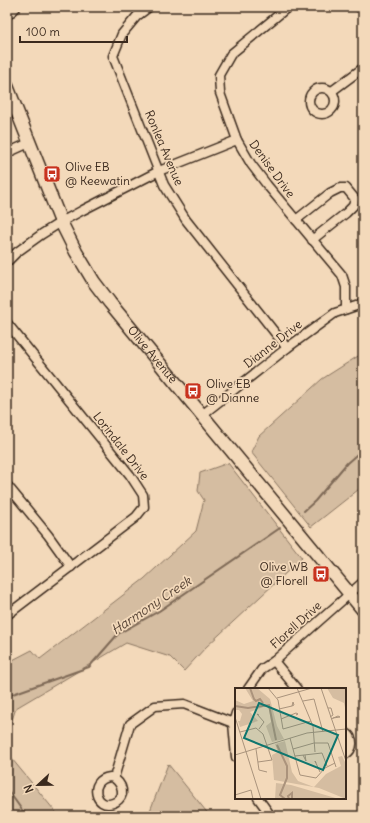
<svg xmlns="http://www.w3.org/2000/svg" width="370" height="823" font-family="Delius,sans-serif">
<rect width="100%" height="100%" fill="#f3d9ba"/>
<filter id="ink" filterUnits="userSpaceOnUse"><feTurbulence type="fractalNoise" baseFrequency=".025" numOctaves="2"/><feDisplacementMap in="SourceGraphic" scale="8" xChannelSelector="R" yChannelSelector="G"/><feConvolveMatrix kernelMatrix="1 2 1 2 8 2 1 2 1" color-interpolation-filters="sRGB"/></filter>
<g filter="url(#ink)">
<g fill="#d5bda1" stroke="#887460">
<path d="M 363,353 L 363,486 L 311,527 L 251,452 L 259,436 L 322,379 Z"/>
<path d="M 228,463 L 302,558 L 206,647 L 184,671 L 170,657 L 126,643 L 16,708 L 7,735 L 7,663 L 32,650 L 40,659 L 144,579 L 196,531 L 204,500 L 198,491 L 200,473 Z"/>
<path d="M 7,753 L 59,816 L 7,816 Z"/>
<path d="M 168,764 L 210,816 L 148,816 Z"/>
</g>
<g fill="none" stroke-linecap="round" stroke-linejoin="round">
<g stroke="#7e6956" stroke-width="2">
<path d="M 304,511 L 315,501 L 347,463 L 363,449"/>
<path d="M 7,696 L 89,667 L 118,634 L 159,611 L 280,528"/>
<path d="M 7,789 L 22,810 L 28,816"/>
</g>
<g stroke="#3b2a1e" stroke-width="11">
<g id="street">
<path d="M 149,7 L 137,16 L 122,34 L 113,56 L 164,185 L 186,220 L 287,348"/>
<path d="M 288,7 L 231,54 L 219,75 L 220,93 L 237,140 L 251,164 L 267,185 L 342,275 L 346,287 L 346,309"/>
<path d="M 359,7 L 363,9"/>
<circle cx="322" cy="101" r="13"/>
<path d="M 332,91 L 363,68"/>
<path d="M 7,153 L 29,143"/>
<path d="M 296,220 L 330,193 L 340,188 L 346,188 L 355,199 L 353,206 L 346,213 L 312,240"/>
<path d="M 7,262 L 17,252 L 42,234 L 61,222 L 83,210 L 159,171 L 237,140"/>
<path d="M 7,323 L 130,475 L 143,495 L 144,507 L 136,517 L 7,615"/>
<path d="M 202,415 L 287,348 L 324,321 L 335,313 L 359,305 L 363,301"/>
<path d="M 7,485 L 48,535 L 71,567"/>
<path d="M 274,661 L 297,689"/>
<path d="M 248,689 L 262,669 L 274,661 L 363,582"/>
<path d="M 236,713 L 233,723 L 236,757"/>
<path d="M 345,732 C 355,738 354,749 345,755"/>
<path d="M 110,777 L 114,778 C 119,782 123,787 122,794 C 121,798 117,802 113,803 C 96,810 87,780 110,777 Z"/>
<path d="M 114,778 L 130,724 L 155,706 L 184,704 L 233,723"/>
<path d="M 258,798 L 271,816"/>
</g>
</g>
<g stroke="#3b2a1e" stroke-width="15">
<g id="secondary">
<path d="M 7,13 L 14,7"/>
<path id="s1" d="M 7,86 L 61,222 L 76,252 L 94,282 L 110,303 L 202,415 L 363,610"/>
</g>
</g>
<use href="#street" stroke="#f3d9ba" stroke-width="8"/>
<use href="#secondary" stroke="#f3d9ba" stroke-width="12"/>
</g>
</g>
<defs>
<g id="bus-square" transform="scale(0.9)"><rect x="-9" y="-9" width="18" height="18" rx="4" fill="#c8321e" stroke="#f3d9ba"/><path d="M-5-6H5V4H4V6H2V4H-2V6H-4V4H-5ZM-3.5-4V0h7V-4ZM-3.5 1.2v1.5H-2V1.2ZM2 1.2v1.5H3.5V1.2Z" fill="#fff"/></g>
</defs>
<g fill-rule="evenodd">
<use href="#bus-square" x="52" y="174"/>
<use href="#bus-square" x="193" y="391"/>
<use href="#bus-square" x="321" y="574"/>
</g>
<g text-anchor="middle" stroke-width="3.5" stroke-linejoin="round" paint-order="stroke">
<g font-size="12" fill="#3b2a1e" stroke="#f3d9ba">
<text transform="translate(164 148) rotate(67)" y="4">Ronlea Avenue</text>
<text transform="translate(272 169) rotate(54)" y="4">Denise Drive</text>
<text transform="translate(273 344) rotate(-38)" y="4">Dianne Drive</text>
<text dy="4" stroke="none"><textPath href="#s1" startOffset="308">Olive Avenue</textPath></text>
<text transform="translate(121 446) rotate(52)" y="4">Lorindale Drive</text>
<text transform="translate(296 625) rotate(-42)" y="4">Florell Drive</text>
</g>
<g font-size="12" fill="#3b2a1e" stroke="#f3d9ba" text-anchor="start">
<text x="65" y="171">Olive EB<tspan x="65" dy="14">@ Keewatin</tspan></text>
<text x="206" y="388">Olive EB<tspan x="206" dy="14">@ Dianne</tspan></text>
<text x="308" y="571" text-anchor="end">Olive WB<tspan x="308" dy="14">@ Florell</tspan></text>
</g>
<g font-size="13" font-style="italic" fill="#574436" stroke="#f3d9ba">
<text transform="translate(151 605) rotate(-34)" y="5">Harmony Creek</text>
</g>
</g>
<g transform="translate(235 688)">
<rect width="111" height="111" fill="#f3d9ba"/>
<path d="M 10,0 L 22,0 L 35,11 L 42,38 L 49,51 L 37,54 L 31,38 L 36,34 L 34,21 L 31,18 L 15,24 L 23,33 L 5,39 L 3,33 L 5,33 L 7,26 L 4,22 L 0,22 L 0,12 L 9,16 L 18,13 ZM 92,0 L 111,1 L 111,24 L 109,15 L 98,10 ZM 50,53 L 57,84 L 63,93 L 79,99 L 91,86 L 106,78 L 103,69 L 107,68 L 111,76 L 111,111 L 84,100 L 39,92 L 37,67 L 43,64 L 40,56 ZM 41,95 L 56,97 L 104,111 L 40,111 Z" fill="#d5bda1"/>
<path fill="none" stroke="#ab937c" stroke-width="2" d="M 15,0 L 19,11 L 21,13 L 25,11 L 28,15M 0,18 L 13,20 L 34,17 L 41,52M 42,57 L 52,78 L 52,90 L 45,107 L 50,111M 54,111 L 53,108 L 57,105 L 57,111"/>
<path fill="none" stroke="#a9937c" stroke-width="1" d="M 33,0 L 43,12 L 48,41 L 76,33M 62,0 L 78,38 L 80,64M 86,0 L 111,73M 42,10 L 77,0M 68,13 L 79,11 L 88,44M 93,20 L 96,20 L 98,27 L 95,29M 44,21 L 57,18 L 58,14 L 59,17 L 57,18M 24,27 L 22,26 L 29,34 L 24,41M 0,29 L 26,111M 46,31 L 61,25 L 63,26 L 61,27M 96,31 L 103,28 L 105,29 L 98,30M 5,44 L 21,40 L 28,46 L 37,72 L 23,74M 55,50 L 65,87 L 81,90 L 90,80 L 100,75M 21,61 L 24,82 L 32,84M 58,61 L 79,55 L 93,55 L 101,79M 0,67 L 72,45 L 111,41M 68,67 L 71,73 L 70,67M 60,68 L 87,65 L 92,78M 81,75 L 80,73 L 85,84M 0,107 L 16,102 L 18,111"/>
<path fill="#0f766e" fill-opacity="0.15" stroke="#0f766e" stroke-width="2" d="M 24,15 L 103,47 L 88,82 L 9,50 Z"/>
<rect width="111" height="111" fill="none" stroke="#3b2a1e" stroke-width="2"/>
</g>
<rect width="370" height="823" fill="none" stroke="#f3d9ba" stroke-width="24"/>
<rect x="12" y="12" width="346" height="799" fill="none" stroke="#3b2a1e" stroke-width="1.5" filter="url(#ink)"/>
<g transform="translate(38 785) rotate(248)" stroke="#f3d9ba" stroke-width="3" paint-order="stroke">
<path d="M0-3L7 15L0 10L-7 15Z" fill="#3b2a1e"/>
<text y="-6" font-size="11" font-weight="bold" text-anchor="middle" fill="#3b2a1e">N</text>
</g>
<path d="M20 36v6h107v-6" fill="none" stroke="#3b2a1e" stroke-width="2"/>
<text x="26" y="36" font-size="12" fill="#3b2a1e" stroke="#f3d9ba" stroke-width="3" paint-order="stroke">100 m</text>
</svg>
